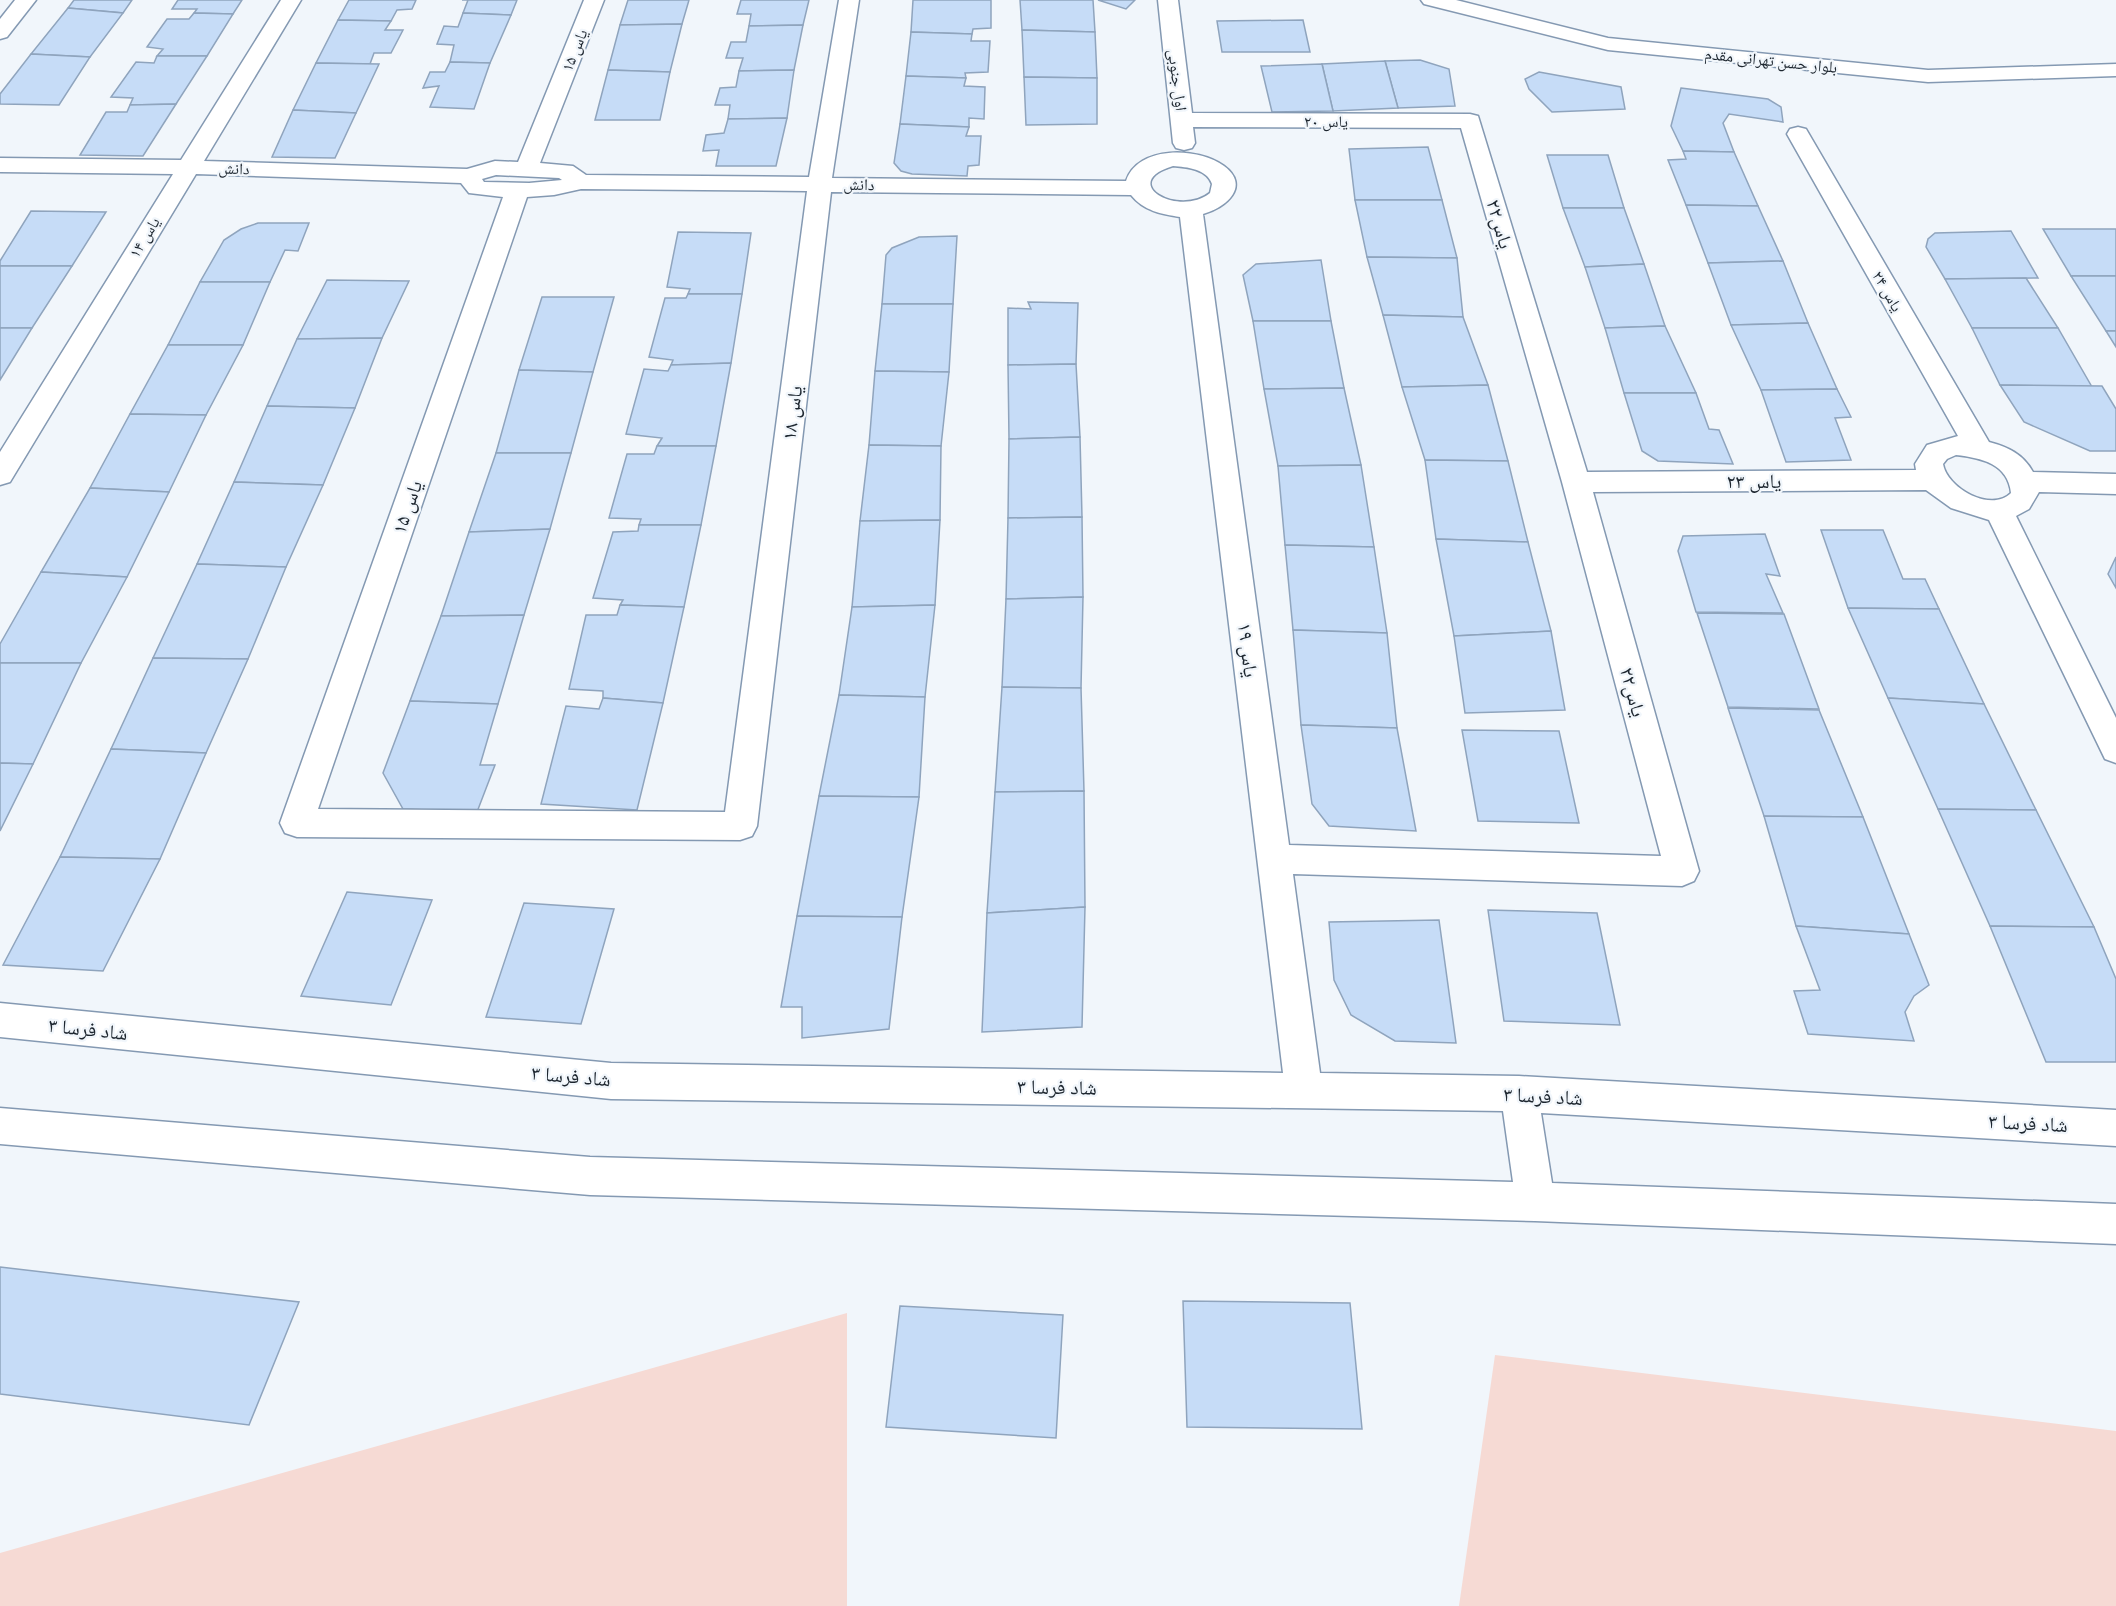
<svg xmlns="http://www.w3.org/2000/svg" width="2116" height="1606" font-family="Overpass,'Noto Naskh Arabic',sans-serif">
<rect width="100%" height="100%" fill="#f1f6fb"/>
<g fill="#f6dad4">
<path d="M 847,1313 L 847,1606 L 0,1606 L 0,1553 Z"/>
<path d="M 1495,1355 L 2116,1431 L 2116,1606 L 1459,1606 Z"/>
</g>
<g fill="#c6dcf7" stroke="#8fa4bd" stroke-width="1.5">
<path d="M 74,0 L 132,0 L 123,13 L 68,8 Z"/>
<path d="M 178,0 L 242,0 L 233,14 L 194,13 L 197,9 L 172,9 Z"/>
<path d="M 349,0 L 416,0 L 412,9 L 397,10 L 391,21 L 338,20 Z"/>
<path d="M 462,0 L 517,0 L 511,15 L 463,13 L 468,0 Z"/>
<path d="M 628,0 L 689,0 L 682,24 L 620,25 Z"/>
<path d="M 741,0 L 809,0 L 803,25 L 749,26 L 751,14 L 737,14 Z"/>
<path d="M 913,0 L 991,0 L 991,28 L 973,29 L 972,34 L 911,32 Z"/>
<path d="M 1020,0 L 1093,0 L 1095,32 L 1022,30 Z"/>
<path d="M 1098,0 L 1135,0 L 1126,9 Z"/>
<path d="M 68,8 L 123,13 L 90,57 L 31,54 Z"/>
<path d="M 194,13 L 233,14 L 207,56 L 157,56 L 163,49 L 147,47 L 167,19 L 189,19 Z"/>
<path d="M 463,13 L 511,15 L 490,63 L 450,62 L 454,45 L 437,44 L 444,26 L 458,27 Z"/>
<path d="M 338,20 L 391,21 L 385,30 L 403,30 L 391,53 L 374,53 L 370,64 L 316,63 Z"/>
<path d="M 1303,20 L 1310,52 L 1222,52 L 1217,21 Z"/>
<path d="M 682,24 L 670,72 L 608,70 L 620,25 Z"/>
<path d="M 803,25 L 794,70 L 739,71 L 743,58 L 726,58 L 731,42 L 746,42 L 749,26 Z"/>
<path d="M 1022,30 L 1095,32 L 1097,78 L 1024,77 Z"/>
<path d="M 911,32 L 972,34 L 971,41 L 990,41 L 988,72 L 965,73 L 966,78 L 906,76 Z"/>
<path d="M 31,54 L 90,57 L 59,105 L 0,104 L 0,94 Z"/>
<path d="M 157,56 L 207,56 L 176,104 L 130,105 L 133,98 L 111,97 L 136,62 L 154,63 Z"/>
<path d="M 1420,60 L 1449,69 L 1455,106 L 1398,108 L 1385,61 Z"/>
<path d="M 1385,61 L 1398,108 L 1333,111 L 1322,64 Z"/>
<path d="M 450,62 L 490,63 L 474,109 L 430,107 L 439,86 L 423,88 L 430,72 L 445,72 Z"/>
<path d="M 316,63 L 379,64 L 356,113 L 293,110 Z"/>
<path d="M 1322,64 L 1333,111 L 1272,112 L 1261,66 Z"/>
<path d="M 608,70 L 670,72 L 660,120 L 595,120 Z"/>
<path d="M 794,70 L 787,118 L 728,119 L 730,105 L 715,105 L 720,88 L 736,87 L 739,71 Z"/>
<path d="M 1539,72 L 1621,87 L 1625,109 L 1552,112 L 1529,89 L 1525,79 Z"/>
<path d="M 906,76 L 966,78 L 964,86 L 985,87 L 984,119 L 969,118 L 969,127 L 900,124 Z"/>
<path d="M 1024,77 L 1097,78 L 1097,124 L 1026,125 Z"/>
<path d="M 1681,88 L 1768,99 L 1781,107 L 1783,122 L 1729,114 L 1723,123 L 1734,152 L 1683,151 L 1671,126 Z"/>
<path d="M 176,104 L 143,156 L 80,155 L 106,112 L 127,112 L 130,105 Z"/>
<path d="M 293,110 L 356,113 L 335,158 L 272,157 Z"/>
<path d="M 787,118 L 776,166 L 716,166 L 719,150 L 703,151 L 706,135 L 724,133 L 728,119 Z"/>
<path d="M 900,124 L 969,127 L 966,136 L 981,136 L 979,165 L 968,166 L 967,176 L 912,174 L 901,171 L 894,163 Z"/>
<path d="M 1428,147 L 1442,200 L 1355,200 L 1349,149 Z"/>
<path d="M 1683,151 L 1734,152 L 1758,206 L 1686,205 L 1668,160 L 1686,159 Z"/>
<path d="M 1547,155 L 1608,155 L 1624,208 L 1563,208 Z"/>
<path d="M 1355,200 L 1442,200 L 1457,258 L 1367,257 Z"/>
<path d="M 1686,205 L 1758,206 L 1783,261 L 1708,263 Z"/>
<path d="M 1563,208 L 1624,208 L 1644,264 L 1585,267 Z"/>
<path d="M 31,211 L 106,212 L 72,266 L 0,266 L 0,261 Z"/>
<path d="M 258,223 L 309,223 L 298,251 L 285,250 L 270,282 L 200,282 L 224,240 L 241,229 Z"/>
<path d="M 2043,229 L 2116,229 L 2116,276 L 2071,276 Z"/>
<path d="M 2011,231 L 2038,278 L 1945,279 L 1926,247 L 1928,239 L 1935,233 Z"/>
<path d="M 678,232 L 751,233 L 742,294 L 688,294 L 690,289 L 667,287 Z"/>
<path d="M 957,236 L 953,304 L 882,304 L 886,255 L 892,248 L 919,237 Z"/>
<path d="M 1367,257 L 1457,258 L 1463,317 L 1383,315 Z"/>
<path d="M 1321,260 L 1331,321 L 1253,321 L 1243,275 L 1256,264 Z"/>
<path d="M 1783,261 L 1808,323 L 1731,325 L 1708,263 Z"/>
<path d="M 1644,264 L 1665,326 L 1605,328 L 1585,267 Z"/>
<path d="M 0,266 L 72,266 L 32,328 L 0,328 Z"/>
<path d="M 2071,276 L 2116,276 L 2116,331 L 2106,331 Z"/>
<path d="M 2026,278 L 2058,328 L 1972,328 L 1945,279 Z"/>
<path d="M 327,280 L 409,281 L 382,338 L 297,339 Z"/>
<path d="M 200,282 L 270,282 L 243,345 L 168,345 Z"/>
<path d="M 688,294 L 742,294 L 731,363 L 671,365 L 673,360 L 649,357 L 665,298 L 686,298 Z"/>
<path d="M 542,297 L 614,297 L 593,372 L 519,370 Z"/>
<path d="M 1028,302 L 1078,303 L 1076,364 L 1008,365 L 1008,308 L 1031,309 Z"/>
<path d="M 882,304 L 953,304 L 949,372 L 875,371 Z"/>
<path d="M 1383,315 L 1463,317 L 1488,385 L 1402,387 Z"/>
<path d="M 1253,321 L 1331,321 L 1344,388 L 1264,389 Z"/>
<path d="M 1808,323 L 1837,389 L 1761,390 L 1731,325 Z"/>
<path d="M 1665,326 L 1696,393 L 1624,393 L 1605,328 Z"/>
<path d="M 0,328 L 32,328 L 0,380 Z"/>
<path d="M 1972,328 L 2058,328 L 2092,387 L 2000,385 Z"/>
<path d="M 2106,331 L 2116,331 L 2116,347 Z"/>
<path d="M 382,338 L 355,408 L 267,406 L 297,339 Z"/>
<path d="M 168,345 L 243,345 L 206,415 L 130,414 Z"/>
<path d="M 731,363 L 716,446 L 657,446 L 662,438 L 626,434 L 644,369 L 668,371 L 671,365 Z"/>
<path d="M 1076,364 L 1080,437 L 1009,439 L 1008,365 Z"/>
<path d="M 519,370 L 593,372 L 571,453 L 496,453 Z"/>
<path d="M 875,371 L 949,372 L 941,446 L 869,445 Z"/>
<path d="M 1488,385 L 1508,461 L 1425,460 L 1402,387 Z"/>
<path d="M 2000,385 L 2102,386 L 2116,409 L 2116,451 L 2090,451 L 2024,422 Z"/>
<path d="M 1344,388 L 1361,465 L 1278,466 L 1264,389 Z"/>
<path d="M 1837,389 L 1851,417 L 1835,418 L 1851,460 L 1786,462 L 1761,390 Z"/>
<path d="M 1624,393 L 1696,393 L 1709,429 L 1719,430 L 1733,464 L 1658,461 L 1642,451 Z"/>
<path d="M 267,406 L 355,408 L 323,485 L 234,482 Z"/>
<path d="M 130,414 L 206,415 L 169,492 L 90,488 Z"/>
<path d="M 1080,437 L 1082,517 L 1008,518 L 1009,439 Z"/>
<path d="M 869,445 L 941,446 L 940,520 L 860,521 Z"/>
<path d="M 657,446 L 716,446 L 701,525 L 639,525 L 641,519 L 609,518 L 627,454 L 654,454 Z"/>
<path d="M 496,453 L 571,453 L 550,529 L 469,532 Z"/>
<path d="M 1425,460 L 1508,461 L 1528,542 L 1436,539 Z"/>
<path d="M 1361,465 L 1374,547 L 1285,545 L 1278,466 Z"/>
<path d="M 234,482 L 323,485 L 286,567 L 197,564 Z"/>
<path d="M 90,488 L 169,492 L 127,577 L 41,572 Z"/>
<path d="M 1082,517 L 1083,597 L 1006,599 L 1008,518 Z"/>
<path d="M 940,520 L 935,605 L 852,607 L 860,521 Z"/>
<path d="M 639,525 L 701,525 L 684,607 L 620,605 L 623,600 L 593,598 L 613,532 L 638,531 Z"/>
<path d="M 550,529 L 524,615 L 441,616 L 469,532 Z"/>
<path d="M 1821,530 L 1883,530 L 1903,579 L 1925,579 L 1939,609 L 1848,608 Z"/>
<path d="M 1765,534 L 1780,576 L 1766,574 L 1783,613 L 1696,612 L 1678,551 L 1683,536 Z"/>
<path d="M 1436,539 L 1528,542 L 1551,631 L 1454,636 Z"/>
<path d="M 1285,545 L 1374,547 L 1387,633 L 1293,630 Z"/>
<path d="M 2116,557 L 2116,588 L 2108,574 Z"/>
<path d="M 197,564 L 286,567 L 248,659 L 153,658 Z"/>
<path d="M 41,572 L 127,577 L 81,663 L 0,663 L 0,644 Z"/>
<path d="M 1083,597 L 1081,688 L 1002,687 L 1006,599 Z"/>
<path d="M 620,605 L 684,607 L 663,703 L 603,698 L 603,691 L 569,689 L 586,615 L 617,615 Z"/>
<path d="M 935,605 L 925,697 L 839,695 L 852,607 Z"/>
<path d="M 1848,608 L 1939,609 L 1984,704 L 1888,698 Z"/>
<path d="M 1697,613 L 1784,614 L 1819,709 L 1728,707 Z"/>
<path d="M 524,615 L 498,704 L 410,701 L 441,616 Z"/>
<path d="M 1293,630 L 1387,633 L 1397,728 L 1301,725 Z"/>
<path d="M 1551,631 L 1565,710 L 1465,713 L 1454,636 Z"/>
<path d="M 153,658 L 248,659 L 206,753 L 111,749 Z"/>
<path d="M 0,663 L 81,663 L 33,764 L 0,763 Z"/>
<path d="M 1002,687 L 1081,688 L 1084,791 L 995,792 Z"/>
<path d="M 839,695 L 925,697 L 919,797 L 819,796 Z"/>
<path d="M 603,698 L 663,703 L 637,810 L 541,804 L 566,706 L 599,709 Z"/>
<path d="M 1888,698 L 1984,704 L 2036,810 L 1938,809 Z"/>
<path d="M 410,701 L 498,704 L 480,765 L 495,765 L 477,812 L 403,809 L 383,773 Z"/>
<path d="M 1728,708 L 1819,710 L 1863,817 L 1764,816 Z"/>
<path d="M 1301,725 L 1397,728 L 1416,831 L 1329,826 L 1312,804 Z"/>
<path d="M 1462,730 L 1559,731 L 1579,823 L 1478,821 Z"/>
<path d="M 111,749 L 206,753 L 160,859 L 60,857 Z"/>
<path d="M 0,763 L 33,764 L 0,831 Z"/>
<path d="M 1084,791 L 1085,907 L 987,913 L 995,792 Z"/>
<path d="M 819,796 L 919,797 L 902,917 L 797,916 Z"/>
<path d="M 1938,809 L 2036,810 L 2094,927 L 1990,926 Z"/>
<path d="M 1764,816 L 1863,817 L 1909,934 L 1796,926 Z"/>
<path d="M 60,857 L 160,859 L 103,971 L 3,965 Z"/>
<path d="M 347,892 L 432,900 L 391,1005 L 301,996 Z"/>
<path d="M 524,903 L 614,909 L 581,1024 L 486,1017 Z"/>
<path d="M 1085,907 L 1082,1027 L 982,1032 L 987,913 Z"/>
<path d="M 1488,910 L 1597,913 L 1620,1025 L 1504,1021 Z"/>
<path d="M 797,916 L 902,917 L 889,1029 L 802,1038 L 802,1007 L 781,1007 Z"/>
<path d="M 1439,920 L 1456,1043 L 1395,1041 L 1351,1015 L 1334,980 L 1329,922 Z"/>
<path d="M 1796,926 L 1909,934 L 1929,985 L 1914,996 L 1905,1012 L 1914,1041 L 1808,1034 L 1794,991 L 1820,990 Z"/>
<path d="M 1990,926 L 2094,927 L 2116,979 L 2116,1062 L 2046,1062 Z"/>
<path d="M 0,1267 L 299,1302 L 249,1425 L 0,1394 Z"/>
<path d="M 1183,1301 L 1350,1303 L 1362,1429 L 1187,1427 Z"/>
<path d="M 900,1306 L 1063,1315 L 1056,1438 L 886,1427 Z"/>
</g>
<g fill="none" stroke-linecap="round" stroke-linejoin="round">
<g stroke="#8499b2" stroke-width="3">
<g id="minor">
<path d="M 15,0 L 36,0 L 7,37 L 0,39 L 0,19 Z"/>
<path d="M 281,0 L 301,0 L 204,161 L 467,169 L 495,161 L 518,162 L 584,0 L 604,0 L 540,163 L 573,166 L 586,175 L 809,177 L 839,0 L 859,0 L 832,178 L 1126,181 C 1138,145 1198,147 1224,166 C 1251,186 1226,208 1203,214 L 1289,845 L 1661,856 L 1562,482 L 1461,128 L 1193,127 L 1195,143 L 1192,148 L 1184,150 L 1176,148 L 1173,143 L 1158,0 L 1178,0 L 1192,113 L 1470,114 L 1478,116 L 1587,472 L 1916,470 L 1915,464 L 1927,445 L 1958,436 L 1787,134 L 1790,129 L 1798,127 L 1806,129 L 1989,442 C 2008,447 2023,454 2033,472 L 2116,474 L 2116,494 L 2039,492 L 2029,509 L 2016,516 L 2116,718 L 2116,763 L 2105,759 L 1989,520 L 1951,508 L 1926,490 L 1593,492 L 1699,871 L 1694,881 L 1682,886 L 1293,874 L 1320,1073 L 1519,1076 L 2116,1110 L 2116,1146 L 1541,1113 L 1552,1183 L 2116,1204 L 2116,1244 L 1535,1221 L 590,1195 L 0,1144 L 0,1108 L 590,1157 L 1513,1182 L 1503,1111 L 611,1099 L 0,1037 L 0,1003 L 611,1063 L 1283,1073 L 1180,217 C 1161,214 1144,211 1131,195 L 831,192 L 757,826 L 752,836 L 740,840 L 297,837 L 285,833 L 280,823 L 503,197 L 469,193 L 461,183 L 196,174 L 10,482 L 0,485 L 0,452 L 173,174 L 0,172 L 0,158 L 181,160 ZM 1173,166 C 1187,167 1207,169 1212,184 L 1210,193 C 1179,218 1117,183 1173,166 ZM 496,175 L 559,178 L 562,180 L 529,183 L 484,182 L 482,179 ZM 581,189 L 807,191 L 725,812 L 318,809 L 527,197 L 554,195 ZM 1956,455 C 1982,458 2008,464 2011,493 C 1991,513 1947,488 1943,464 L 1947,459 Z"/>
<path d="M 1421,0 L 1456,0 L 1608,38 L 1928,70 L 2116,64 L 2116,76 L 1928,82 L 1608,50 L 1424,4 Z"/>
</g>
</g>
<use href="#minor" fill="#fff" fill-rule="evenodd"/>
</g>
<g text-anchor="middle" stroke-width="4.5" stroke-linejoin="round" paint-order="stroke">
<g font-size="16" fill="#1d262f" stroke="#f1f6fb">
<text transform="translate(574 50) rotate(-68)" y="6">یاس ۱۵</text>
<text transform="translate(1771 60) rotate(6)" y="6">بلوار حسن تهرانی مقدم</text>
<text transform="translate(1178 80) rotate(83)" y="6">اول جنوبی</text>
<text x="1326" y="127">یاس ۲۰</text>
<text transform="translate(234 168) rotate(2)" y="6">دانش</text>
<text transform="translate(859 184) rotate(1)" y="6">دانش</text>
<text transform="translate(144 237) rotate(-59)" y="6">یاس ۱۴</text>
<text transform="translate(1888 291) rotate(60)" y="6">یاس ۲۴</text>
</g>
<g font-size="20" fill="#1d262f" stroke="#f1f6fb">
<text transform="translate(1500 224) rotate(74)" y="7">یاس۲۲</text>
<text transform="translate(792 413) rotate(-83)" y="7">یاس ۱۸</text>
<text x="1754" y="488">یاس ۲۳</text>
<text transform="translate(407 507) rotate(-71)" y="7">یاس ۱۵</text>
<text transform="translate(1248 650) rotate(83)" y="7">یاس ۱۹</text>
<text transform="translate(1633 692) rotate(75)" y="7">یاس۲۲</text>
<text transform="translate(88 1029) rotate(6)" y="7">شاد فرسا ۳</text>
<text transform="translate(571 1076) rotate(5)" y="7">شاد فرسا ۳</text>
<text transform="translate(1057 1087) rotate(1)" y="7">شاد فرسا ۳</text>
<text transform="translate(1543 1096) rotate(3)" y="7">شاد فرسا ۳</text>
<text transform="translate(2028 1123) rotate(3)" y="7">شاد فرسا ۳</text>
</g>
</g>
</svg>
